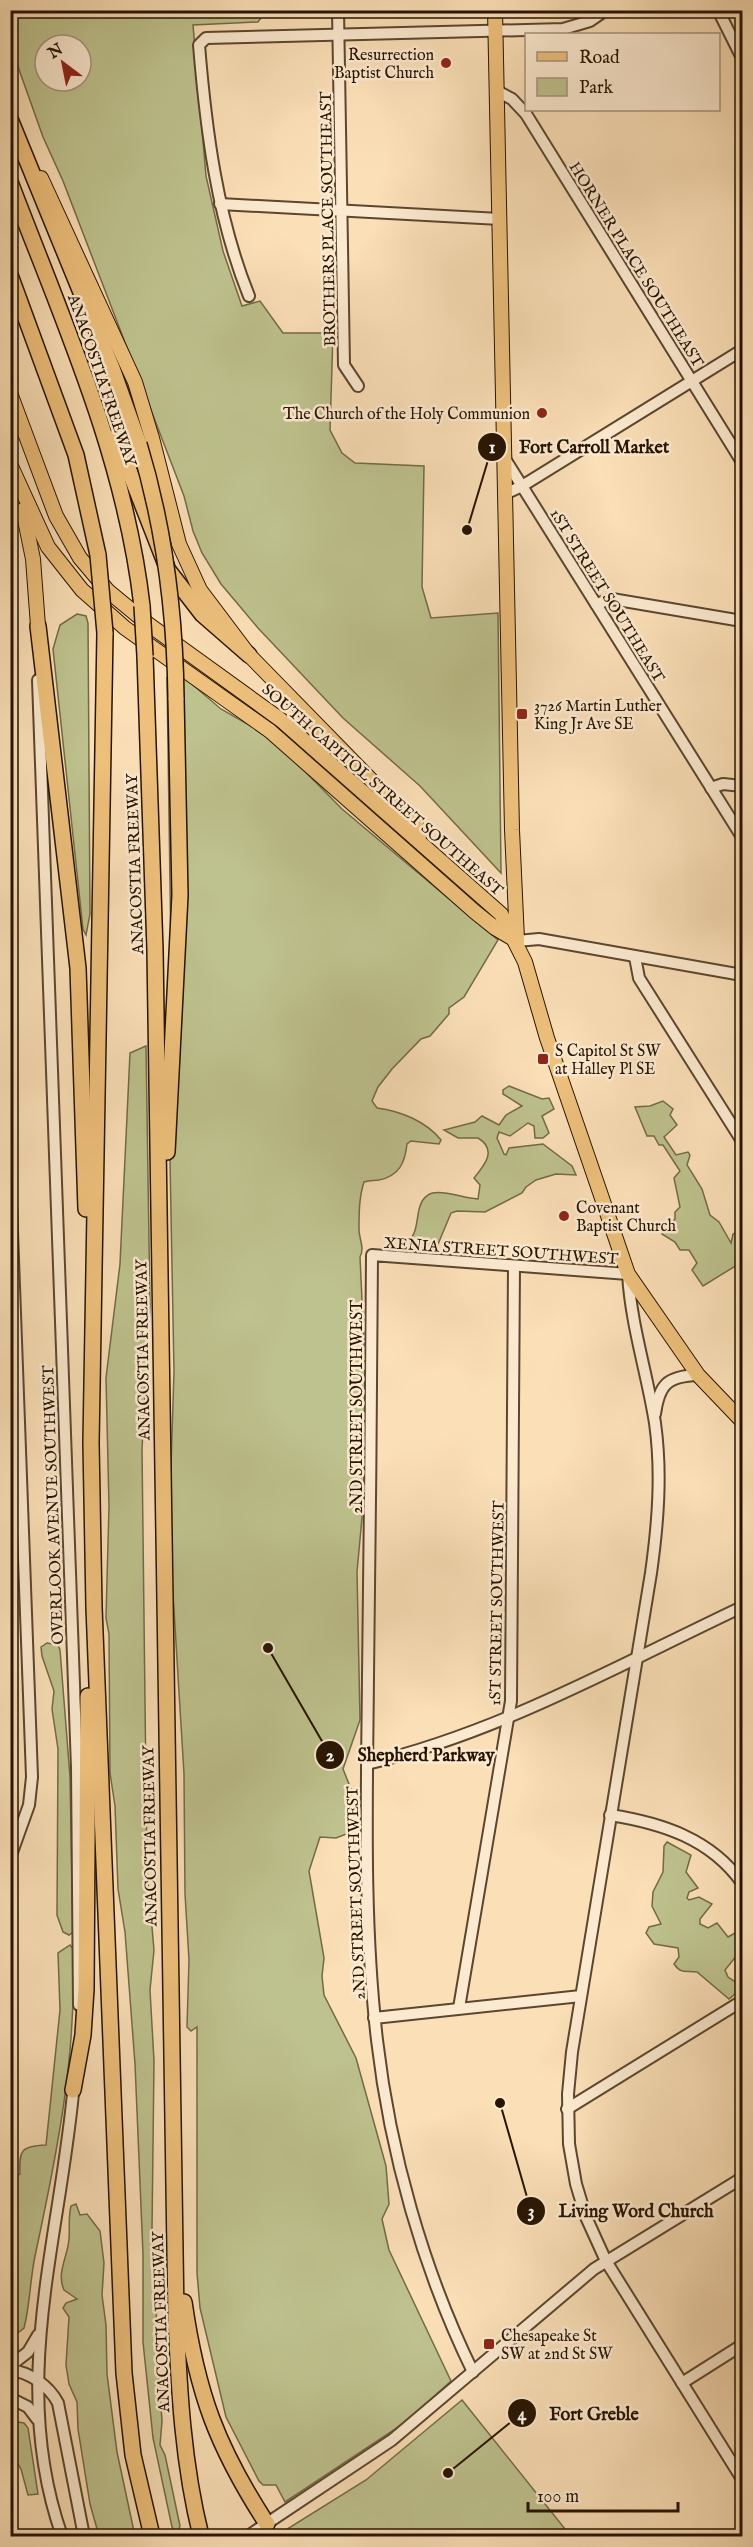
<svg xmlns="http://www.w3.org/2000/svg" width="753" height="2547" font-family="'IM FELL English',serif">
<rect width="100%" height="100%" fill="#fbdfb7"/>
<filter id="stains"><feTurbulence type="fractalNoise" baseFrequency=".00333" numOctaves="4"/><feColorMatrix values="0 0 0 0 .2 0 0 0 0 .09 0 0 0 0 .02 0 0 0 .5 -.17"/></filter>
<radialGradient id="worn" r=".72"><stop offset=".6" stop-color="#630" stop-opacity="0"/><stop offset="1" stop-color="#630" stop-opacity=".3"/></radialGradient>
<g fill="#bec28e" stroke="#726a48" stroke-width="1.5" fill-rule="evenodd">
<path d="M 11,11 L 266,11 L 258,22 L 193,25 L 206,176 L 223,251 L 242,306 L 260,301 L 283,333 L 333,333 L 330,430 L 342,453 L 355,463 L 424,466 L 422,587 L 431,618 L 498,613 L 501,873 L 420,786 L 343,718 L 258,628 L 221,584 L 202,553 L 193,531 L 184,496 L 63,181 L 43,137 L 11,47 ZM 45,45 L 81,45 L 81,81 L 45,81 Z"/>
<path d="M 77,614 L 86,616 L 88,623 L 90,914 L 86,935 L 83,929 L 53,649 L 60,625 Z"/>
<path d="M 176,674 L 187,680 L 221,709 L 273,739 L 342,809 L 498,940 L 464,997 L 449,1008 L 449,1014 L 430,1036 L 421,1039 L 392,1069 L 378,1087 L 372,1101 L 377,1108 C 400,1111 426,1121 441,1140 L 439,1144 L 411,1141 L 407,1144 C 405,1163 399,1176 379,1180 C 373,1181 370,1180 364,1182 C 359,1197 359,1214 359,1229 C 359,1239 365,1248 360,1257 L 365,1365 L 365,1485 L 357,1572 L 360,1720 L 343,1769 L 351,1789 L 349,1833 L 336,1838 L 320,1837 L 309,1871 L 324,1958 L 322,1976 L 324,1995 L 356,2058 L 386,2166 L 389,2204 L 382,2219 L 389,2250 L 451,2381 L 406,2422 L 285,2502 L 276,2485 L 263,2485 L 259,2481 L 226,2417 L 200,2308 L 197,2273 L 197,2027 L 191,2031 L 187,2027 L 189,1960 L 185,1894 L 184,1774 L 169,1528 L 174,1372 L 168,1054 L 172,1021 L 167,678 L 171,680 Z"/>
<path d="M 146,1046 L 150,1306 L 142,1449 L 147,1870 L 154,1950 L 150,1990 L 154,2061 L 152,2230 L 157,2278 L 156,2338 L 162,2421 L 160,2445 L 165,2455 L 180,2526 L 177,2534 L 172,2527 L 153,2438 L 143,2342 L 143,2254 L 135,2064 L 125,1932 L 118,1889 L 115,1806 L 110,1773 L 109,1634 L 106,1618 L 109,1506 L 106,1378 L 120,1264 L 130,1053 Z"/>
<path d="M 509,1086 L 542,1099 L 549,1098 L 554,1109 L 542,1116 L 549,1133 L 543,1138 L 535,1138 L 534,1126 L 528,1123 L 510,1136 L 499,1132 L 497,1138 L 504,1154 L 506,1155 L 509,1148 L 543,1144 L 572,1166 L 576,1175 L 556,1174 L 536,1180 L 526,1187 L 522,1193 L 485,1212 L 457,1211 L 451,1213 L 436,1249 L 411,1247 L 409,1241 C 416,1233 416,1226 418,1215 C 423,1177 454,1198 478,1199 L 480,1185 L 474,1178 C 484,1166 498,1150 478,1138 L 458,1138 L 444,1130 L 475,1122 L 482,1116 L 499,1125 L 506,1115 L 522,1106 L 503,1094 L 503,1090 Z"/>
<path d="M 663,1101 L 673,1109 L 670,1115 L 677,1125 L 664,1137 L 676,1155 L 688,1152 L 690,1155 L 687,1165 L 702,1189 L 710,1215 L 719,1222 L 731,1243 L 733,1234 L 742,1230 L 742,1272 L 737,1265 L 703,1286 L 692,1270 L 697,1263 L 689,1250 L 680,1250 L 675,1242 L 662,1234 L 675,1219 L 675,1212 L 680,1207 L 674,1178 L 680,1171 L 663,1145 L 659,1145 L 654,1136 L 647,1136 L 635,1107 L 650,1106 Z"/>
<path d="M 47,1643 L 58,1645 L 60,1650 L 70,1777 L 73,1932 L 69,1935 L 63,1932 L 57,1915 L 58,1749 L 52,1709 L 54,1691 L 42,1656 L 41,1647 Z"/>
<path d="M 667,1842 L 691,1855 L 686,1872 L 698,1888 L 689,1892 L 687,1898 L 689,1900 L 699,1897 L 712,1904 L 700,1919 L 700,1924 L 708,1928 L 717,1923 L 728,1937 L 742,1929 L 742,1949 L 725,1970 L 728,1977 L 740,1985 L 741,1989 L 729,1999 L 697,1972 C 686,1970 682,1975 674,1964 L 679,1957 L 678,1948 L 654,1944 L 646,1933 L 649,1927 L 661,1924 L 652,1906 L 653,1892 L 663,1872 L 664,1846 Z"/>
<path d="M 70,1945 L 73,1949 C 77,2054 57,2154 35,2256 C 30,2280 30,2305 24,2328 L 19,2332 L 11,2330 L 10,2179 L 20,2174 C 19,2150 21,2146 46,2145 L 60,2010 L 58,1953 Z"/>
<path d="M 76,2204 L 80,2215 L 87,2214 L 100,2231 L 104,2263 L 102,2295 L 106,2325 L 107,2374 L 117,2452 L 135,2536 L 99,2536 L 90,2504 L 78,2429 L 77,2402 L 69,2384 L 66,2365 L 69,2317 L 63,2308 L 66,2303 L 77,2299 L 64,2290 C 56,2273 68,2256 69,2239 C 70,2227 68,2218 71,2206 Z"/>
<path d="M 462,2400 L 569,2534 L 565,2536 L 276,2536 L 366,2480 Z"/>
<path d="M 11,2421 L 24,2423 L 28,2428 L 38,2494 L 28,2495 L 21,2469 L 11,2452 Z"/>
</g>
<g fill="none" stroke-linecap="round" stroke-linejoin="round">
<g stroke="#5b462f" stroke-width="14">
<g id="minor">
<path d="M 338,10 L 344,365 L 358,386"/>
<path d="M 718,10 L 742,58"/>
<path d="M 497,91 L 512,99 L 526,114 L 742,462"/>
<path d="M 220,204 L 500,219"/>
<path d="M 249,296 C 217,217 206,130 199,45 L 206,38 L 563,29 L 590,21 L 606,10"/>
<path d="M 505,459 L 742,837"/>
<path d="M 505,494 L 522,486 L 742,350"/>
<path d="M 596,604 L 612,599 L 742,621"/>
<path d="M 38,680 L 77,1768 L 79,2005"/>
<path d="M 711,788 L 723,784 L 742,786"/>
<path d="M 517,941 L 539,939 L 742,975"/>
<path d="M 635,957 L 639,978 L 742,1141"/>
<path d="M 10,1177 L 32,1777 L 29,1805 L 10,1858"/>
<path d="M 655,1414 C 659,1385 667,1376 698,1375"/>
<path d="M 367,1764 C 499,1733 621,1664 742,1607"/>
<path d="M 610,1815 C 662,1823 711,1839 742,1883"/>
<path d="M 459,2008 L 511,1701 L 514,1266"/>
<path d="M 374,2018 L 581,1996"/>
<path d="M 567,2109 L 742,2001"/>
<path d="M 10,2366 L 28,2352 L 38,2335"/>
<path d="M 10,2370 C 30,2372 49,2386 58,2403 L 84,2536"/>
<path d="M 473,2372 C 423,2270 390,2152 377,2040 C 363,1919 367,1797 368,1676 C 370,1536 371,1395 372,1255 L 628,1274 C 631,1325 647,1373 655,1423 C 662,1473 658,1523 651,1573 L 572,2052 L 568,2094 L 569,2144 L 576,2184 L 586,2217 L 606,2261 L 742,2479"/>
<path d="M 682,2383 L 742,2345"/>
<path d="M 10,2398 L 28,2407 L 37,2419"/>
<path d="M 62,2536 C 8,2383 61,2237 74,2083"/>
<path d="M 248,2536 L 392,2440 L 594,2269 L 742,2178"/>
</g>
</g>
<g stroke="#261302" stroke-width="16">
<g id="major">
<path d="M 495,10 L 512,830 L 517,939"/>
<path d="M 41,178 L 135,382 L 152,438 L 179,544 L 200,590 L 249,655 L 422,832"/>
<path d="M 10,393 L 56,516 L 80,558 L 108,591 L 148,624 L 281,720 L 501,914 L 525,962 L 547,1038 L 628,1274 L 698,1375 L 742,1421"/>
<path d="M 10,464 L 48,547 L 82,590 L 125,628 L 270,731 L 475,912 L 495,928 L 517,941"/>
<path d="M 23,510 L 33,559 L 38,626"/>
</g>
</g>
<g stroke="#261302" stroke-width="18">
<g id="highway">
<path d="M 10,119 L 112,368 L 139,444"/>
<path d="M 10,182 C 63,321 125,457 142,606"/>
<path d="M 10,275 L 76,455 L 98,555"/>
<path d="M 116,437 L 168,570 L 202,614 L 249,655"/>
<path d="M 38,626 L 78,968 L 86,1209"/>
<path d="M 105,633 L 91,1443 L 94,1607 L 124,2373 L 133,2455 L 152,2536"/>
<path d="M 145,656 L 155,950 L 176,2316 C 179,2391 183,2464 201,2536"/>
<path d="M 167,1152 L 180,895 L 176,698"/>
<path d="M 73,2090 L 83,2035 L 86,1989 L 88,1696"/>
<path d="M 184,2302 C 197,2393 217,2447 267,2524"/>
</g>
</g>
<use href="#minor" stroke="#fcead0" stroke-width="10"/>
<use href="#major" stroke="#eec07c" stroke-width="14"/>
<use href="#highway" stroke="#eec07c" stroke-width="15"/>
<g stroke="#261302" stroke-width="18" stroke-linecap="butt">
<g id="highway-bridge">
<path d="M 139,444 C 164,526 175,612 176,698"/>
<path d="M 98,555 L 105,633"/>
<path d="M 142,606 L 145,656"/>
</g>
</g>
<use href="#highway-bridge" stroke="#eec07c" stroke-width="15"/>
</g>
<g fill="#8f2418" stroke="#fcead0" stroke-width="2">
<circle cx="446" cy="63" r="6"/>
<circle cx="542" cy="413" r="6"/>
<rect x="516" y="708" width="12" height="12" rx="3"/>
<rect x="537" y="1053" width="12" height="12" rx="3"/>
<circle cx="564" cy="1216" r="6"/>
<rect x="483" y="2338" width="12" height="12" rx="3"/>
</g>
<g text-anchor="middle" stroke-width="5" stroke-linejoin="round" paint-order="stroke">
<g font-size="16" fill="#261302" stroke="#fcead0" text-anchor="start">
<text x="434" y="60" text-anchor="end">Resurrection<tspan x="434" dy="18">Baptist Church</tspan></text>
<text x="530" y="419" text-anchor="end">The Church of the Holy Communion</text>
<text x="534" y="711">3726 Martin Luther<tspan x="534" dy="18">King Jr Ave SE</tspan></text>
<text x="555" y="1056">S Capitol St SW<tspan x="555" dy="18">at Halley Pl SE</tspan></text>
<text x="576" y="1213">Covenant<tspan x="576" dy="18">Baptist Church</tspan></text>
<text x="501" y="2341">Chesapeake St<tspan x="501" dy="18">SW at 2nd St SW</tspan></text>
</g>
<g font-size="16" fill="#261302" stroke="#fcead0">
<text transform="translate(327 219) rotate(-91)" y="6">BROTHERS PLACE SOUTHEAST</text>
<text transform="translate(637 264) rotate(58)" y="6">HORNER PLACE SOUTHEAST</text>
<text transform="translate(103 380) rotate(71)" y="6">ANACOSTIA FREEWAY</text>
<text transform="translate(608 595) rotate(58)" y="6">1ST STREET SOUTHEAST</text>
<text transform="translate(383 789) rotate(41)" y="6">SOUTH CAPITOL STREET SOUTHEAST</text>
<text transform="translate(134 864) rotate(-92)" y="6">ANACOSTIA FREEWAY</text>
<text transform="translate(501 1250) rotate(4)" y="6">XENIA STREET SOUTHWEST</text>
<text transform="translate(142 1350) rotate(-91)" y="6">ANACOSTIA FREEWAY</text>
<text transform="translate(356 1407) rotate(-90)" y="6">2ND STREET SOUTHWEST</text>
<text transform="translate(52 1505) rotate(-92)" y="6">OVERLOOK AVENUE SOUTHWEST</text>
<text transform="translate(496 1603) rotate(-89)" y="6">1ST STREET SOUTHWEST</text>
<text transform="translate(149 1836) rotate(-91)" y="6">ANACOSTIA FREEWAY</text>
<text transform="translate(355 1893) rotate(-92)" y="6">2ND STREET SOUTHWEST</text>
<text transform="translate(160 2322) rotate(-92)" y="6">ANACOSTIA FREEWAY</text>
</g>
</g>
<path fill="none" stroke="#261302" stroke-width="2" d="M467 530L492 447M268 1648L330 1755M500 2103L531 2211M448 2473L522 2413"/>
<g fill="#261302" stroke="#fcead0" stroke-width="2">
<circle cx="467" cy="530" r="6"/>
<circle cx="268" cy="1648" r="6"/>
<circle cx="500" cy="2103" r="6"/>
<circle cx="448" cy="2473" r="6"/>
<circle cx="492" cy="447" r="15"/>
<circle cx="330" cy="1755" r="15"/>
<circle cx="531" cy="2211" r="15"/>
<circle cx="522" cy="2413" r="15"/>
</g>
<g font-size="18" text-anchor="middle" font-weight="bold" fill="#fff">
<text x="492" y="453">1</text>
<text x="330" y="1761">2</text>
<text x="531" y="2217">3</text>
<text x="522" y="2420">4</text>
</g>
<g font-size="18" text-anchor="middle" font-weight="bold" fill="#261302" stroke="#fcead0" stroke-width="5" stroke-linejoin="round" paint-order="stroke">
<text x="594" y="453">Fort Carroll Market</text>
<text x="426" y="1761">Shepherd Parkway</text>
<text x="636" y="2217">Living Word Church</text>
<text x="594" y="2420">Fort Greble</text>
</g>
<rect width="753" height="2547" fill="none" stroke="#fbdfb7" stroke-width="36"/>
<rect x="12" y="12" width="729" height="2523" fill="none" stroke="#261302" stroke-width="3"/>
<rect x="18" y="18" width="717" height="2511" fill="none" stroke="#261302" stroke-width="1.5"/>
<rect x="525" y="33" width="195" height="78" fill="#fcead0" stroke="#a6947e" stroke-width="1.5"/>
<rect x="537" y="52" width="30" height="9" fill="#eec07c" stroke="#a6947e" stroke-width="1.5"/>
<text x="579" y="63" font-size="18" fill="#261302">Road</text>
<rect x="537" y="78" width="30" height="18" fill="#bec28e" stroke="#a6947e" stroke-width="1.5"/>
<text x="579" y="93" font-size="18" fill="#261302">Park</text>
<g transform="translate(63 63) rotate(328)"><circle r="28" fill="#fcead0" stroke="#a6947e" stroke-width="1.5"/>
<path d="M0-4.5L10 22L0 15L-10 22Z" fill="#8f2418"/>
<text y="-9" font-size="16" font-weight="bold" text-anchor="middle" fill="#261302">N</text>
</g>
<path d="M528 2502v9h150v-9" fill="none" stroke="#261302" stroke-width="3"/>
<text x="537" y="2502" font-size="18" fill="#261302" stroke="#fcead0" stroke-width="4.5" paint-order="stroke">100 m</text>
<rect width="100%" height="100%" filter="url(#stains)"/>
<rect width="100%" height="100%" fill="url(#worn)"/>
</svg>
